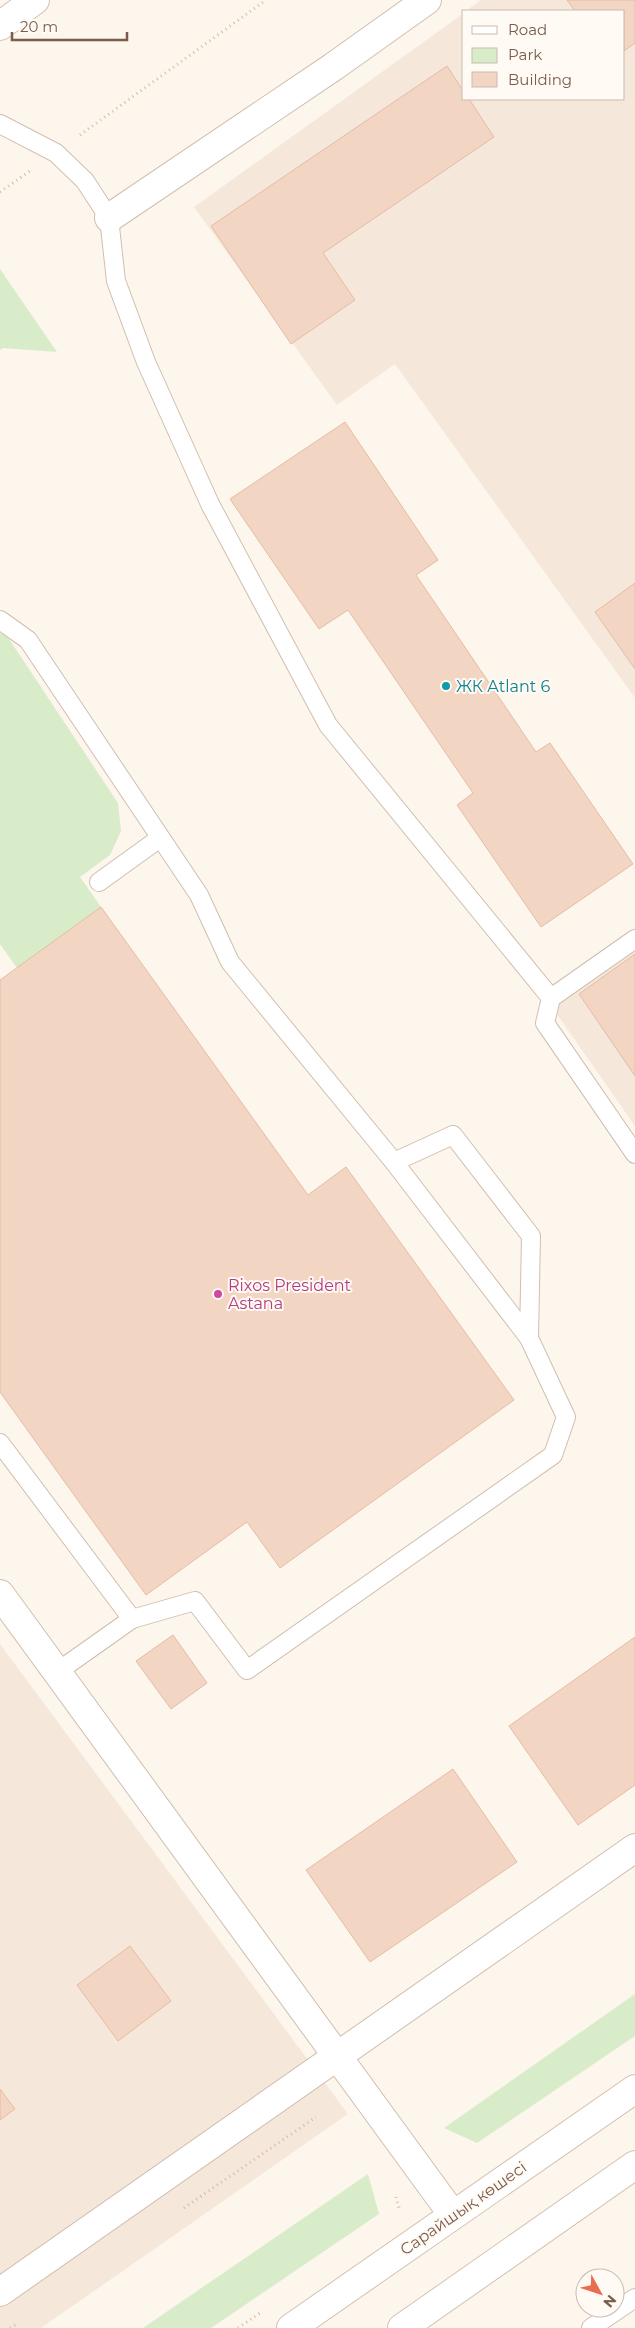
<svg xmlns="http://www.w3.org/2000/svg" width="635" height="2328" font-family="Montserrat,sans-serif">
<rect width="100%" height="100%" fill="#fdf6ec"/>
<g fill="#f5e8da">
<path d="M 481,0 L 635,0 L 635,698 L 395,364 L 337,405 L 194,207 L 464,13 L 464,99 L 624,99 L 624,11 L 466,11 Z"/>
<path d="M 635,949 L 635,1126 L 552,1007 Z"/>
<path d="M 0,1644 L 348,2114 L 41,2328 L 0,2328 Z"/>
</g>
<g fill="#d8ecc9">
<path d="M 0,269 L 57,352 L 3,348 L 0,350 Z"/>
<path d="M 0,633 L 7,636 L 118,803 L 121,831 L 110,855 L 80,877 L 101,907 L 17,968 L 0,944 Z"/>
<path d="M 635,1994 L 635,2036 L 477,2143 L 444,2128 Z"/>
<path d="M 368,2174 L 379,2214 L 211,2328 L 143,2328 Z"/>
</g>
<g fill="#f3d5c3" stroke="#e6bba3">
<path d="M 567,0 L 635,0 L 635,43 L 624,51 L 624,11 L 575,11 Z"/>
<path d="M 447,66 L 464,92 L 464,99 L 469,99 L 494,137 L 323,253 L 355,300 L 291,344 L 211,226 Z"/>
<path d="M 345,422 L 438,560 L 416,575 L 536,752 L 550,743 L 633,864 L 541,927 L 457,805 L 473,793 L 348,610 L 319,629 L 230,499 Z"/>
<path d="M 635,583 L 635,669 L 595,612 Z"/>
<path d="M 101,907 L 308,1195 L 346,1167 L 514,1400 L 280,1568 L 247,1522 L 146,1595 L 0,1392 L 0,980 Z"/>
<path d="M 635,954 L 635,1076 L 579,994 Z"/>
<path d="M 173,1635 L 207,1683 L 171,1709 L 136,1661 Z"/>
<path d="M 635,1637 L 635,1785 L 578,1825 L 509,1726 Z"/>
<path d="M 453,1769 L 517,1862 L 370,1962 L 306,1870 Z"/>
<path d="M 130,1946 L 171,2001 L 118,2041 L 77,1985 Z"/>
<path d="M 0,2089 L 15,2109 L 0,2120 Z"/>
</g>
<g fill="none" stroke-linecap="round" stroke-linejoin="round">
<g stroke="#d1beb0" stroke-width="20">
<g id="service">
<path d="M 0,124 L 56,153 L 85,181 L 109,218 L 116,281 L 146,362 L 210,504 L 328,725 L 551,998"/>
<path d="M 0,620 L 28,640 L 199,895 L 230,962 L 394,1162 L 529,1338 L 566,1417 L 553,1455 L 247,1670 L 195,1601 L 132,1619 L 0,1443"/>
<path d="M 99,882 L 160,838"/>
<path d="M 635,939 L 551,998 L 545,1023 L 635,1154"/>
<path d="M 394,1162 L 453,1135 L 531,1236 L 529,1338"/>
<path d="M 57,1672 L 132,1619"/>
<path d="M 591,2328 L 635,2298"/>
</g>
</g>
<g stroke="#d1beb0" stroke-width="30">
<g id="minor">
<path d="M 109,218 L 333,67 L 427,0"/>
<path d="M 0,1594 L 453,2215"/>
<path d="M 0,2292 L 635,1848"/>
</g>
</g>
<g stroke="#d6c0b0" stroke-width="30">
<g id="secondary">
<path d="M 0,26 L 35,0"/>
<path d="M 291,2328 L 635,2089"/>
<path d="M 402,2328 L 635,2165"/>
</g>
</g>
<g stroke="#d9b8a5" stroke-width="3" stroke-dasharray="1 4" stroke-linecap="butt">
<path d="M 80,135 L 266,0"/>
<path d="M 0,192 L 30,171"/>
<path d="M 396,2197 L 400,2211"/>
<path d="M 184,2208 L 316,2117"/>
<path d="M 10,2328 L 17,2324"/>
<path d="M 238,2328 L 260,2313"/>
</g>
<use href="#service" stroke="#fff" stroke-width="18"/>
<use href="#minor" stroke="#fff" stroke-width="28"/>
<use href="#secondary" stroke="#fff" stroke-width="28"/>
</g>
<circle fill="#0f9aa8" stroke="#fffaf3" stroke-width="2" cx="446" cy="686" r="5"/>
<circle fill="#d1479c" stroke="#fffaf3" stroke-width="2" cx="218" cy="1294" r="5"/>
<g text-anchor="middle" stroke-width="4" stroke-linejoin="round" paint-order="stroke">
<g font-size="16" fill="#0d838f" stroke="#fffaf3" text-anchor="start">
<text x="456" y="692">ЖК Atlant 6</text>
</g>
<g font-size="16" fill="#b23c85" stroke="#fffaf3" text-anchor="start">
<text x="228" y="1291">Rixos President<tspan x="228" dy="18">Astana</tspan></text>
</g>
<g font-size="16" fill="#7a5c4d" stroke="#fffaf3">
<text transform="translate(463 2208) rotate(-35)" y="6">Сарайшық көшесі</text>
</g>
</g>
<rect x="462" y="10" width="162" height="90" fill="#fffaf3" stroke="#cabbb1"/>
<rect x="472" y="26" width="25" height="8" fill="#ffffff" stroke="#cabbb1"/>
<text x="508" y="35" font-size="15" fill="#7a5c4d">Road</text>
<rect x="472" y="48" width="25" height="15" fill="#d8ecc9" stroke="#cabbb1"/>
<text x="508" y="60" font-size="15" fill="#7a5c4d">Park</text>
<rect x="472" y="72" width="25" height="15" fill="#f3d5c3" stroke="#cabbb1"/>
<text x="508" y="85" font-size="15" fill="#7a5c4d">Building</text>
<g transform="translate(600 2293) rotate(130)"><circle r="24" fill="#fffaf3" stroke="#cabbb1"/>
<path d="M0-4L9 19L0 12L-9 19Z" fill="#e76f51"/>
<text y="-8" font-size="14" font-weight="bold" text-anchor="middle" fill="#7a5c4d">N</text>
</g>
<path d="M12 32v8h115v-8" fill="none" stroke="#7a5c4d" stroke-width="2.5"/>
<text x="20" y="32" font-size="15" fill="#7a5c4d" stroke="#fffaf3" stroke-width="4" paint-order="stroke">20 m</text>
</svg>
